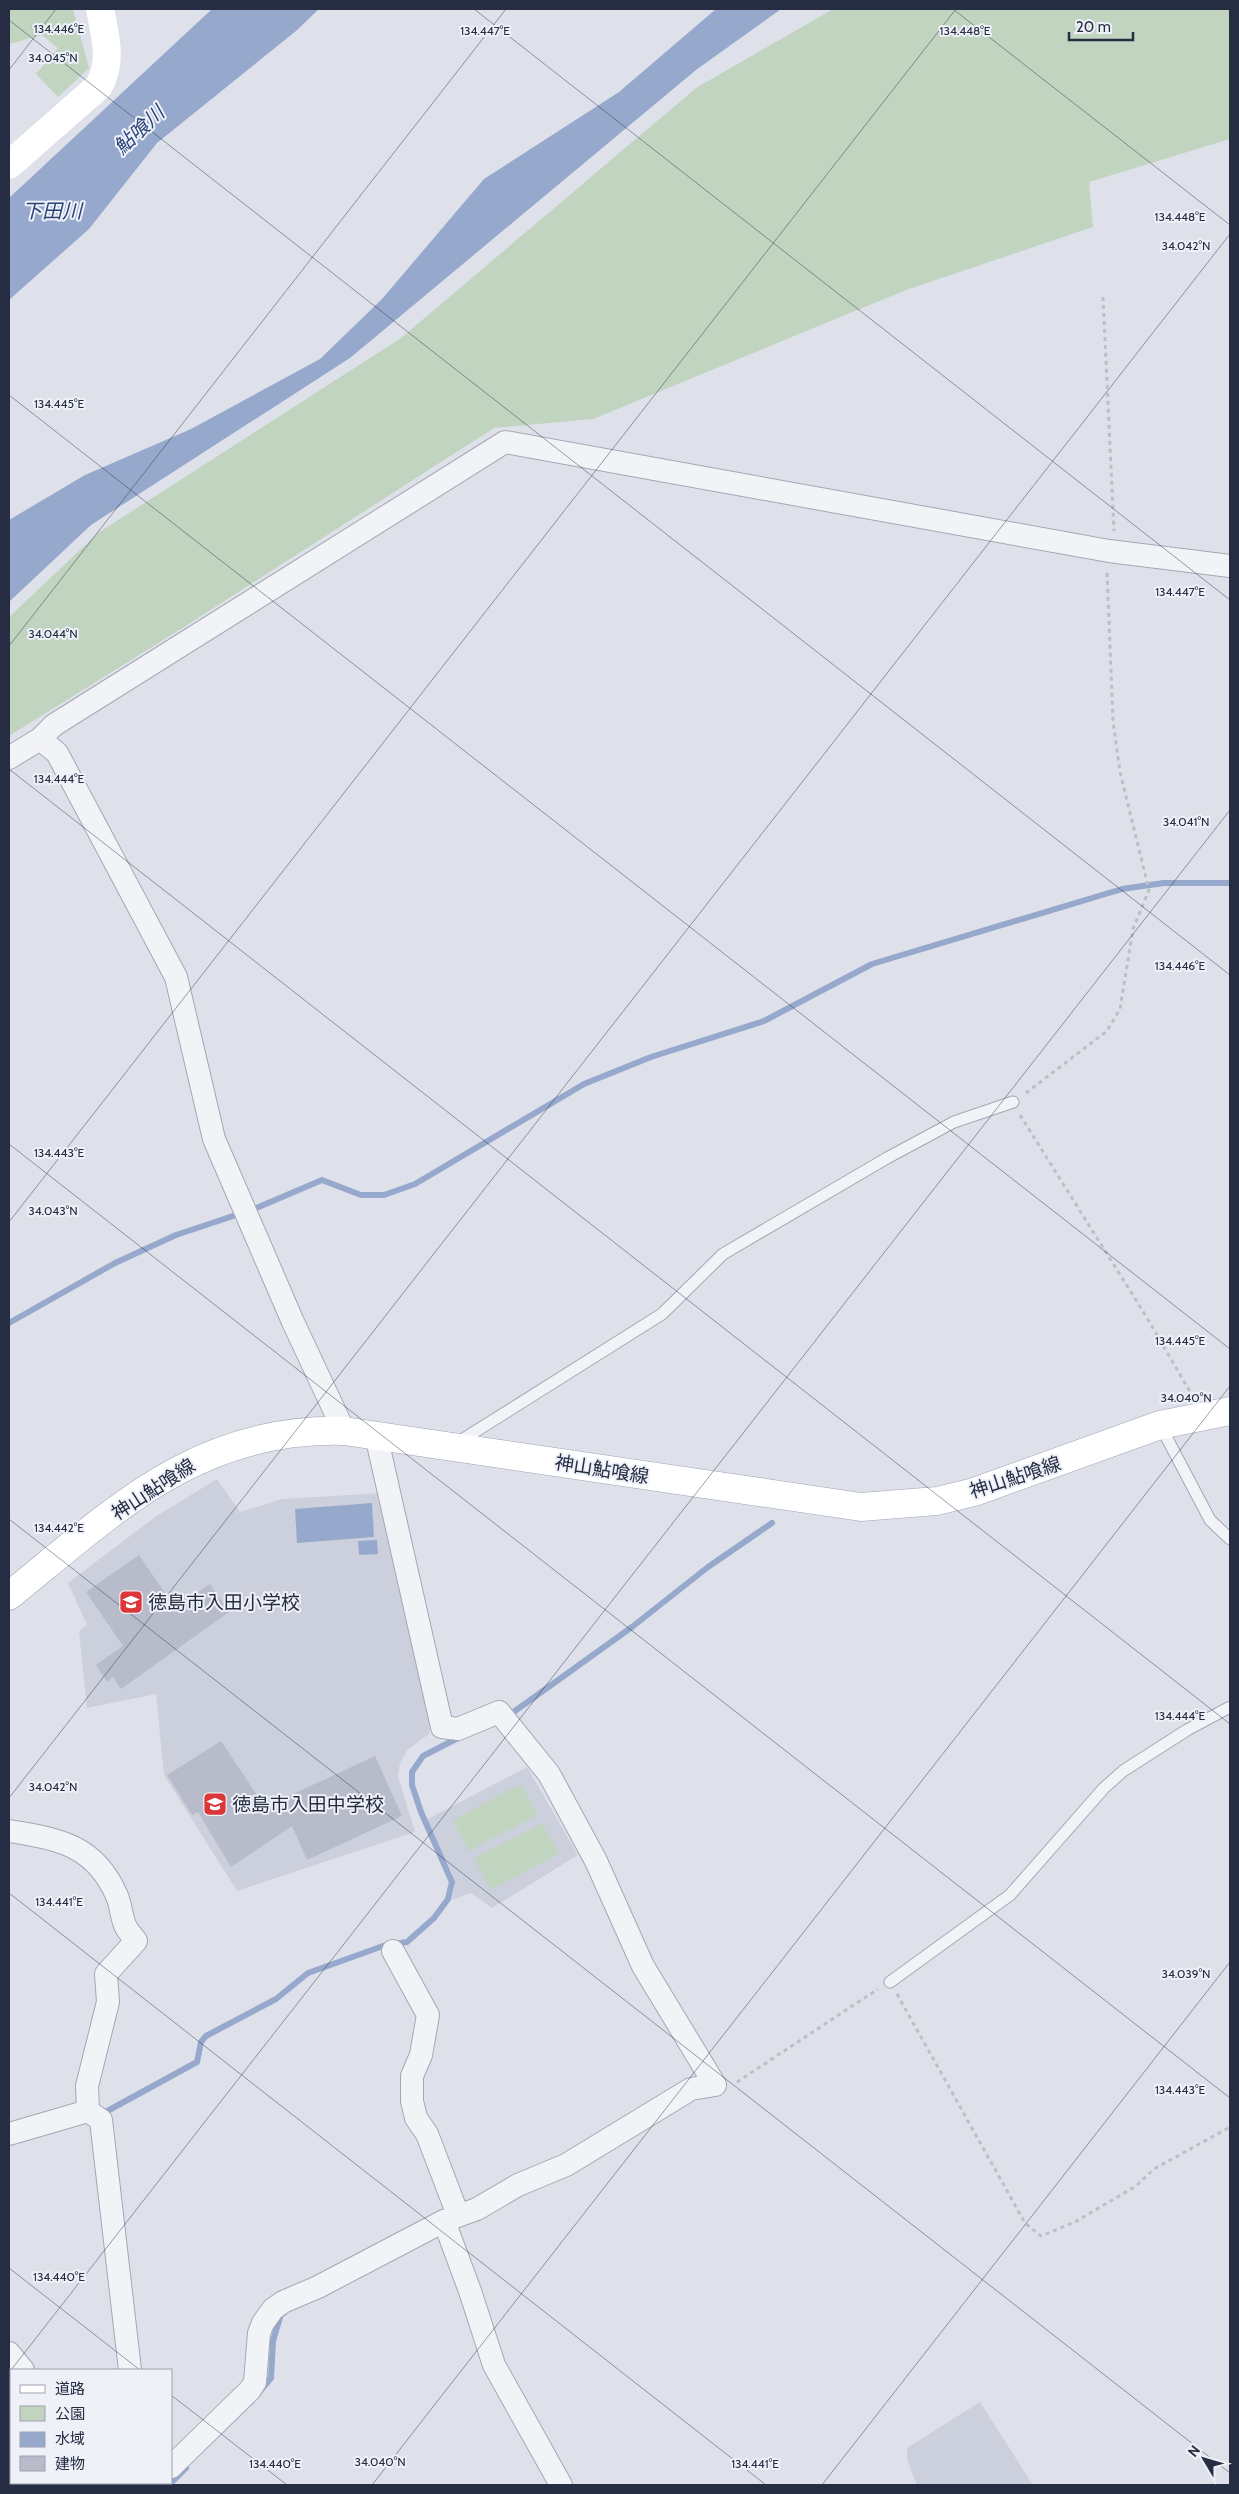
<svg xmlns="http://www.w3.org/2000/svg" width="1239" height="2494" font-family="Cabin,'Noto Sans JP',sans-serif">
<rect width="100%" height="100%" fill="#dfe1ea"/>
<g fill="#ccd0dc">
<path d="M 217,1479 L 240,1512 L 282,1499 L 383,1493 L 432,1707 L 429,1734 L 407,1750 L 400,1763 L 398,1776 L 415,1832 L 237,1891 L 164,1775 L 156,1694 L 87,1708 L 79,1631 L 87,1625 L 68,1583 L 155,1517 Z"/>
<path d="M 527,1767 L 578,1855 L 492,1908 L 471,1893 L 452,1900 L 455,1884 L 452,1872 L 424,1821 Z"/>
<path d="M 980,2402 L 1033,2485 L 917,2485 L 907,2460 L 907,2448 Z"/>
</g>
<g fill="#c1d4bf">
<path d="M 9,9 L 73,9 L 89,68 L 58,97 L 36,74 L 58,48 L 42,35 L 9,44 Z"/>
<path d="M 833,9 L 1230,9 L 1230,139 L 1089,182 L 1093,227 L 906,290 L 593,419 L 494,428 L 184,627 L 9,736 L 9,617 L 98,533 L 401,338 L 696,88 Z"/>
<path d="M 521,1784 L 537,1815 L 469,1851 L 453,1820 Z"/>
<path d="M 542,1823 L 559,1854 L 490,1890 L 474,1858 Z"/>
</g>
<g fill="#96a9cd">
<path d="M 212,9 L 319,9 L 296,31 L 157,143 L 89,229 L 9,300 L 9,198 Z"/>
<path d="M 716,9 L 781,9 L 696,70 L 350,358 L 91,525 L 9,602 L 9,520 L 85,475 L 191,429 L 320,359 L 382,299 L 484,179 L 619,92 Z"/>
<path d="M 372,1503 L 374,1537 L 297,1543 L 295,1509 Z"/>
<path d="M 377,1540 L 378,1554 L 359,1555 L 358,1541 Z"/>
</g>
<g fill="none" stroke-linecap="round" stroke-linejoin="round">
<g stroke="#96a9cd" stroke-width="6">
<path d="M 9,1323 L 115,1263 L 176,1235 L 254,1209 L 322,1180 L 361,1195 L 384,1195 L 415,1184 L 584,1084 L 651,1057 L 764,1021 L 872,964 L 1122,889 L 1164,883 L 1230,883"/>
<path d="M 508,1716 L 632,1627 L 708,1567 L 772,1523"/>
<path d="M 100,2115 L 197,2062 L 201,2042 L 206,2036 L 276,1999 L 308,1973 L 383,1946 L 407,1942 L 434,1918 L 448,1899 L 452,1882 L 421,1812 L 412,1785 L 412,1772 L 423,1756 L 460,1737"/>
<path d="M 260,2391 L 271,2378 L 273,2341 L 281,2314 L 284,2313"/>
<path d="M 169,2485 L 186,2468"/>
</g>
</g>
<g fill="#b8bcca">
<path d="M 139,1555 L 175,1608 L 210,1584 L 229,1612 L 121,1689 L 113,1677 L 107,1682 L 96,1665 L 123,1646 L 86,1592 Z"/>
<path d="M 221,1741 L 265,1807 L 375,1756 L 402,1816 L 307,1860 L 292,1826 L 231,1867 L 198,1812 L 192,1815 L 167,1775 Z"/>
</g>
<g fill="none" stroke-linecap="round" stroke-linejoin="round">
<g stroke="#a4a7b4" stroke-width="13">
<g id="lane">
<path d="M 1160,1425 L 1210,1520 L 1230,1539"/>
<path d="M 457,1443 L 662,1314 L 723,1254 L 887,1158 L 954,1122 L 1013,1102"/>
<path d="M 890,1982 L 1010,1895 L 1104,1788 L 1123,1771 L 1187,1730 L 1230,1707"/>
</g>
</g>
<g stroke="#a4a7b4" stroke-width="24">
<g id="street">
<path d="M 40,739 L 57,753 L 176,977 L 214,1139 L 293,1322 L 344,1431"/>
<path d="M 9,758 L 40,739 L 54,725 L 505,442 L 1109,551 L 1230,566"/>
<path d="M 9,1831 C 59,1839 95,1845 117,1896 C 121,1905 121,1916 125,1925 C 127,1931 133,1936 136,1941 L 106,1974 L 108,2002 L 87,2086 L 88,2111"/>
<path d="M 393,1951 L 428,2015 L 421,2055 L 412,2076 L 412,2101 L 416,2118 L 427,2134 L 458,2215"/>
<path d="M 9,2134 L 88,2111 L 101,2120 L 130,2370"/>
<path d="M 444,2221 L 470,2291 L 494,2365 L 561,2485"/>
<path d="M 9,2353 L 23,2370"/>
<path d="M 171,2467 L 250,2390 L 255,2382 L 259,2333 L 263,2323 L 273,2309 L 283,2302 L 318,2287 L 444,2221 L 477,2209 L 518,2185 L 566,2165 L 691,2089 L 715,2085 L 643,1966 L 596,1861 L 549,1774 L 499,1712 L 458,1729 L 442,1727 L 376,1435"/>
<path d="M 9,2468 L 11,2470"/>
<path d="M 26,2483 L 29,2485"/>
<path d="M 114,2483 L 116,2485"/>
<path d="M 154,2485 L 157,2483"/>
</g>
</g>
<g stroke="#9da3b6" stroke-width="29">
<path id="primary" d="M 9,1596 C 115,1510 198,1427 344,1431 L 861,1507 L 937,1501 L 974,1492 L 1160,1425 L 1230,1411"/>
</g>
<g stroke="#bdbfc8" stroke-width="3" stroke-dasharray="4 4" stroke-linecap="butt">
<path d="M 1103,297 L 1114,531"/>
<path d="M 1026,1093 L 1107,1031 L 1120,1009 L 1133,929 L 1149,890 L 1120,772 L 1113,721 L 1107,571"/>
<path d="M 1020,1115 L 1144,1313 L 1192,1395"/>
<path d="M 897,1994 L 1025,2223 L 1041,2236 L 1075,2222 L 1136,2186 L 1154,2169 L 1230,2127"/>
<path d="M 737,2082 L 878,1989"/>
</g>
<use href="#lane" stroke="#f2f3f7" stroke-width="11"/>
<use href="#street" stroke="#f2f3f7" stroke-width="22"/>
<path stroke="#fff" stroke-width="28" d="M 9,165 L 99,86 C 113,60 105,36 100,9"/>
<use href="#primary" stroke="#fff" stroke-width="28"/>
</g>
<path fill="none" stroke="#262c42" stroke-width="1" stroke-opacity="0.45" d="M 474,9 L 1230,600M 953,9 L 1230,225M 9,20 L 1230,975M 9,70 L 56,9M 9,395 L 1230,1349M 9,646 L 506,9M 9,769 L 1230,1724M 9,1144 L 1230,2098M 9,1222 L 956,9M 9,1519 L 1230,2473M 9,1798 L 1230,234M 9,1893 L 766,2485M 9,2268 L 140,2370M 11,2370 L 1230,810M 9,2374 L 11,2370M 171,2395 L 287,2485M 372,2485 L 1230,1386M 822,2485 L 1230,1962"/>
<defs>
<g id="school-square" transform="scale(1.25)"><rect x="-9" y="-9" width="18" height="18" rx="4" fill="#db3738" stroke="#eef1f7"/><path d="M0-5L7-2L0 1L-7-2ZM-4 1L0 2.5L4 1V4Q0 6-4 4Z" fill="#fff"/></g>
</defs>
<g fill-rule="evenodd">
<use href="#school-square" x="131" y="1602"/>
<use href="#school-square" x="215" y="1804"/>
</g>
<g text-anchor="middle" stroke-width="4" stroke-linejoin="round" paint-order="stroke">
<g font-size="19" fill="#262c42" stroke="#eef1f7">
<text transform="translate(602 1469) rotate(9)" y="7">神山鮎喰線</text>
<text transform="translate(1015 1477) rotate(-18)" y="7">神山鮎喰線</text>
<text transform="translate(153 1489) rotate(-33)" y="7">神山鮎喰線</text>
</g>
<g font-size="19" fill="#262c42" stroke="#eef1f7" text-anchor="start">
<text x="148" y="1609">徳島市入田小学校</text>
<text x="232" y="1811">徳島市入田中学校</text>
</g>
<g font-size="20" font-style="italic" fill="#2c437a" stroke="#eef1f7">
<text transform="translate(139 130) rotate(-43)" y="7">鮎喰川</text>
<text x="52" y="218">下田川</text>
</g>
</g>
<g font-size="12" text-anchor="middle" fill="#262c42" stroke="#eef1f7" stroke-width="4" stroke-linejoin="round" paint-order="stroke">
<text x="59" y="33">134.446°E</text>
<text x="485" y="35">134.447°E</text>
<text x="965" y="35">134.448°E</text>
<text x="53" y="62">34.045°N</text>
<text x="1180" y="221">134.448°E</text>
<text x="1186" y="250">34.042°N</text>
<text x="59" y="408">134.445°E</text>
<text x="1180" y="596">134.447°E</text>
<text x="53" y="638">34.044°N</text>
<text x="59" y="783">134.444°E</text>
<text x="1186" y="826">34.041°N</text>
<text x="1180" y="970">134.446°E</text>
<text x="59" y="1157">134.443°E</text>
<text x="53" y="1215">34.043°N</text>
<text x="1180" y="1345">134.445°E</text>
<text x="1186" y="1402">34.040°N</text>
<text x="59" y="1532">134.442°E</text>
<text x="1180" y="1720">134.444°E</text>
<text x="53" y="1791">34.042°N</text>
<text x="59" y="1906">134.441°E</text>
<text x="1186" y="1978">34.039°N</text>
<text x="1180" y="2094">134.443°E</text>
<text x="59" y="2281">134.440°E</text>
<text x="380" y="2466">34.040°N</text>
<text x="275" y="2468">134.440°E</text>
<text x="755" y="2468">134.441°E</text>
</g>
<rect width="1239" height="2494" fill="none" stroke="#262c42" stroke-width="20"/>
<rect x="10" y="2369" width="162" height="115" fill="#eef1f7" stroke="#9ea2af"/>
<rect x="20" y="2385" width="25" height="8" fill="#ffffff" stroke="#9ea2af"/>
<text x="55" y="2394" font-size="15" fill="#262c42">道路</text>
<rect x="20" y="2406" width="25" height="15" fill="#c1d4bf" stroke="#9ea2af"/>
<text x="55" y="2419" font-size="15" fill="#262c42">公園</text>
<rect x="20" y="2432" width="25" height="15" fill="#96a9cd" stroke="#9ea2af"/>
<text x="55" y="2444" font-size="15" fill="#262c42">水域</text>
<rect x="20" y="2456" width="25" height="15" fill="#b8bcca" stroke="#9ea2af"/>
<text x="55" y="2469" font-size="15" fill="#262c42">建物</text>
<g transform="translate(1204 2459) rotate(308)" stroke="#eef1f7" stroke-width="4" paint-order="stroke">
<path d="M0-4L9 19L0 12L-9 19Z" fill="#262c42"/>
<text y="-8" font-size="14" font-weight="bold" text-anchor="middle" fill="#262c42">N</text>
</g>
<path d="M1069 32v8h64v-8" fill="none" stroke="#262c42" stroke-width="2.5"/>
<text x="1076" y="32" font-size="15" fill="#262c42" stroke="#eef1f7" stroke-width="4" paint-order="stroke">20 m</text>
</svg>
